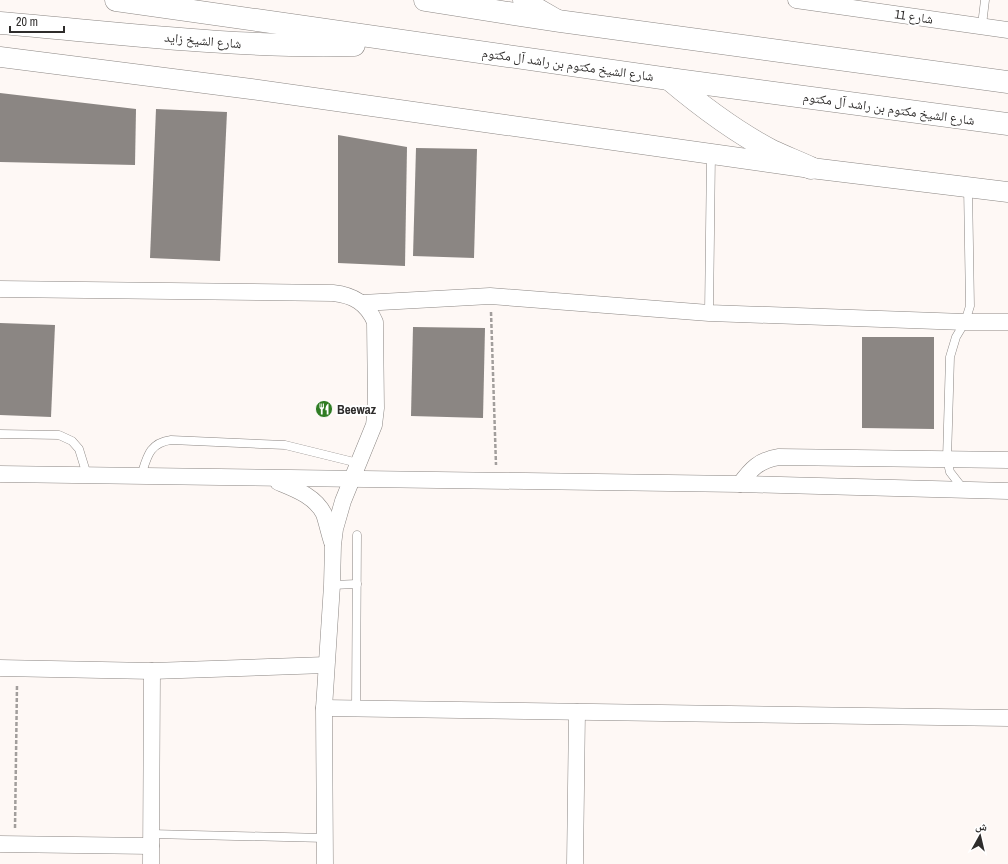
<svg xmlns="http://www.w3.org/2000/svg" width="1008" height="864" font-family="'Archivo Narrow','Noto Naskh Arabic',sans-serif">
<rect width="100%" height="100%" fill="#fef8f5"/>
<g fill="#8b8683">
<path d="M 0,93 L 136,109 L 135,165 L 0,162 Z"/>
<path d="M 156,109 L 227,112 L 220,261 L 150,258 Z"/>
<path d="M 338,135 L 407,147 L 405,266 L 338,263 Z"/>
<path d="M 416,148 L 477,149 L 474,258 L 413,256 Z"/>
<path d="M 0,323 L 55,325 L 51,417 L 0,415 Z"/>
<path d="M 413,327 L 485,328 L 483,418 L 411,416 Z"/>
<path d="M 862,337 L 934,337 L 934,429 L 862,428 Z"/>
</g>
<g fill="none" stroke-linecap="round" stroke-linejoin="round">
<g stroke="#8b8683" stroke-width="9">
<g id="service">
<path d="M 982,25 L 985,0"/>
<path d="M 709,313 L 711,154"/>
<path d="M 0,434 L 59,435 L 72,441 L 79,449 L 87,475"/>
<path d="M 141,476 C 147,457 149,443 171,440 L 285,445 L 358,463"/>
<path d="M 964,490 L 950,472 L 947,459 L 950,357 L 956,337 L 965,322 L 970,306 L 968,187"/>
<path d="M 332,585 L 357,584"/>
<path d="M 356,708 L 357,535"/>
<path d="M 151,834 L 325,838"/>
</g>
</g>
<g stroke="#8b8683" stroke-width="17">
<g id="minor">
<path d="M 796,0 L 1008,30"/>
<path d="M 0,289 L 333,293 C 353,295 367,303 375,322 L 376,408 L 374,425 L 343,501 L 335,529 L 333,545 L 332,585 L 324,708 L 325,864"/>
<path d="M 362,303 L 490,296 L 709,313 L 965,322 L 1008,322"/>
<path d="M 0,474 L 740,484 L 1008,491"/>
<path d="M 278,482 C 295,489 315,496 324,514 C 327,523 329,533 332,542"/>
<path d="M 740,484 C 751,469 759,460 779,457 L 1008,460"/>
<path d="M 0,668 L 152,671 L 326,665"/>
<path d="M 324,708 L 1008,718"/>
<path d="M 0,844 L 151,846"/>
<path d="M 151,864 L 152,671"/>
<path d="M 575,864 L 577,712"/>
</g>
</g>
<g stroke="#8b8683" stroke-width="21">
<g id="tertiary">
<path d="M 523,0 L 556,19"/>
<path d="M 0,57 L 251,89 L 811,168 L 1008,192"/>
</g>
</g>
<g stroke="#8b8683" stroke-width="23">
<g id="primary">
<path d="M 116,0 L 669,79 L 1008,124"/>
<path d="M 425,0 L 559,21 L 1008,82"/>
<path d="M 0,23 C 118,33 236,48 354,45"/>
<path d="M 669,79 C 701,106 734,131 772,151 C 785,157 798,162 811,168"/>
</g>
</g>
<g stroke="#a29e9c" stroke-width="2.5" stroke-dasharray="4 2" stroke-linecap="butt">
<path d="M 491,312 L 496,465"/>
<path d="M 15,828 L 17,685"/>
</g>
<use href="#service" stroke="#fff" stroke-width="8"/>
<use href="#minor" stroke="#fff" stroke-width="16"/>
<use href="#tertiary" stroke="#fff" stroke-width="20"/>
<use href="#primary" stroke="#fff" stroke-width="22"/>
</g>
<defs>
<g id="restaurant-disc" transform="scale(0.9)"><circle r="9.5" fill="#307c23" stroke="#fff"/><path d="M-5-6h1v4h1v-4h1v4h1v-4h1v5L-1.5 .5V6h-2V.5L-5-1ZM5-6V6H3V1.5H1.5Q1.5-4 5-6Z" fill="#fff"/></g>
</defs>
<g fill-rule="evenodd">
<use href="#restaurant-disc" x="324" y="409"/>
</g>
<g text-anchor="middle" stroke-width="4" stroke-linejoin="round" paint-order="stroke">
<g font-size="13" fill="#2e2c2b" stroke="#fff">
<text transform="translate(914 16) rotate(8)" y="5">شارع 11</text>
<text transform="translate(203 40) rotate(5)" y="5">شارع الشيخ زايد</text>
<text transform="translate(568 64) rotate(8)" y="5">شارع الشيخ مكتوم بن راشد آل مكتوم</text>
<text transform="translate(889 108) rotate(8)" y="5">شارع الشيخ مكتوم بن راشد آل مكتوم</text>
</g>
<g font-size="13" font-weight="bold" fill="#2e2c2b" stroke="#fff" text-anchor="start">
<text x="337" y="414">Beewaz</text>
</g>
</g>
<g transform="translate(980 836) rotate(8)" stroke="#ffffff" stroke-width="3" paint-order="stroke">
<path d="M0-3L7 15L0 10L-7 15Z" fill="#2e2c2b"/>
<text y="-6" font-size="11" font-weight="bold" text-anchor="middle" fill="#2e2c2b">ش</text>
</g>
<path d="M10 26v6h54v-6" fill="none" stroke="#2e2c2b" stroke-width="2"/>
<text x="16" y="26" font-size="12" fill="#2e2c2b" stroke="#ffffff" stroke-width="3" paint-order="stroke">20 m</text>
</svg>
